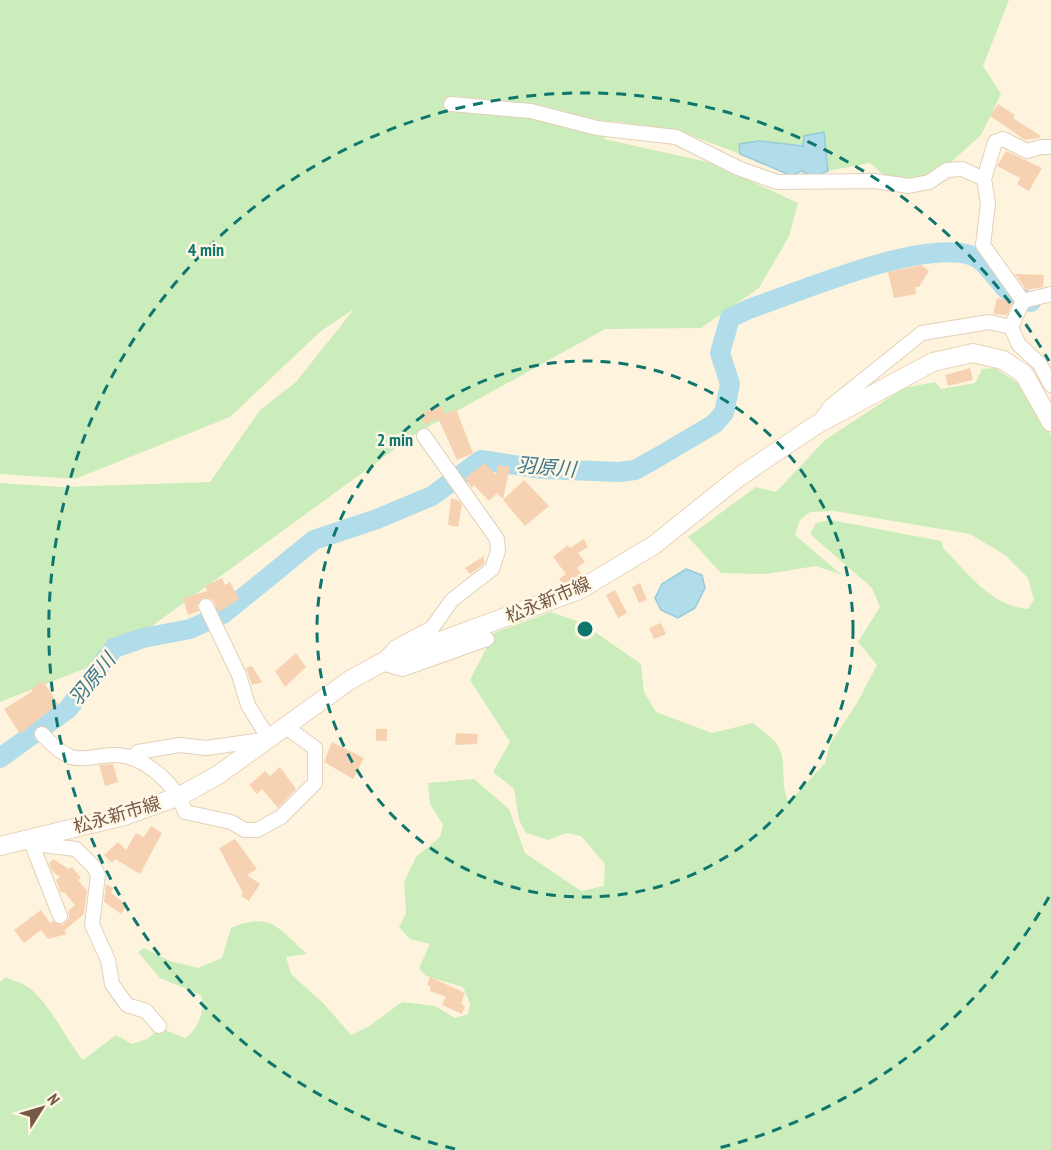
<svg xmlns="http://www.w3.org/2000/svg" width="1051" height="1150" font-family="'PT Sans Narrow','Noto Sans JP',sans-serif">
<rect width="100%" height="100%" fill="#fef4dd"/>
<g fill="#cbecbb">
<path d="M 0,0 L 1009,0 L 983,66 L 1001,94 L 981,135 L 949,164 L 914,181 L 887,178 L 870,163 L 828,171 L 824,132 L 803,146 L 759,141 L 740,144 L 740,154 L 687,134 L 614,121 L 604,139 L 712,163 L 798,203 L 789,236 L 759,288 L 701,328 L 605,329 L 417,433 L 104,661 L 0,702 L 0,483 L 62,487 L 210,482 L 260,410 L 296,382 L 354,309 L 321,331 L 230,417 L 75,479 L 0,474 Z"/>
<path d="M 995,368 L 1021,385 L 1051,435 L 1051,1150 L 0,1150 L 0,982 L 6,977 C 14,981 25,984 32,990 C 53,1009 65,1038 83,1060 L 116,1035 L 132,1044 L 147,1039 L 160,1028 L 185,1038 C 199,1029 205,1010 201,995 L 160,978 L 138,952 L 144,948 L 170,961 L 198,968 L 222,958 L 231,928 C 271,911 278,928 307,954 L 286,957 L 291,974 L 325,1005 L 351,1035 L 368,1027 L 402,1002 L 435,1006 L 455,1018 L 468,1014 L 470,1003 L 463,987 L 426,976 L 419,968 L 430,944 L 410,939 L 399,927 L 406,913 L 404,882 L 416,857 L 440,837 L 443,825 L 430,804 L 428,783 L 474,779 L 509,809 L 525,853 L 581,891 L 604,886 L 605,864 L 581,836 L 566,833 L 548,840 L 526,833 L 519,820 L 514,789 L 493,772 L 510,742 L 470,680 L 494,633 L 551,612 L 582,623 L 641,664 L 644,692 L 656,712 L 712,733 L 753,723 C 760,730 773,737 778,746 C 788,763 779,785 789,802 L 825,763 L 830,744 L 857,703 L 877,665 L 858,642 L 880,607 L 872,588 L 810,534 L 816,523 L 831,520 L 941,541 L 944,549 C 969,574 991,606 1028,609 L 1034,600 L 1028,578 L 1005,555 L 970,534 L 834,511 L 810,512 L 800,520 L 795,535 L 842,575 L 816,566 L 766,574 L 721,573 L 688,537 L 756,487 L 776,492 L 825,440 L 904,388 L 935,382 L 941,389 L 975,383 L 982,369 Z"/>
</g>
<g fill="#b1dce9" stroke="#96cbdc" stroke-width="1.5">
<path d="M 824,132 L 828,171 L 814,177 L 801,171 L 792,176 L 740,154 L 739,144 L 759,141 L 803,146 L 804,136 Z"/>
<path d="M 686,569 L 702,575 L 705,588 L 695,608 L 678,618 L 661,610 L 655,598 L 662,584 Z"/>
</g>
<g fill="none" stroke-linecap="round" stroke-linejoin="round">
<path stroke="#b1dce9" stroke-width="20" d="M 0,758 L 68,709 L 114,648 L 143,638 L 190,629 L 223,614 L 314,540 L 377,519 L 432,496 L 481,460 L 542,469 L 619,472 L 635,470 L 660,456 L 714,424 L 724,413 L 730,384 L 720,353 L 730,318 L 749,309 C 802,291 919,240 970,255 C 986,260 996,279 1007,290 C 1012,295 1023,299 1031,302"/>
</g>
<g fill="#f6d2b2">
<path d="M 998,104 L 1015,115 L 1013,118 L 1041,136 L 1039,138 L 1025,140 L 995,119 L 990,116 Z"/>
<path d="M 1006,151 L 1042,168 L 1029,191 L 1017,184 L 1020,178 L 997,166 Z"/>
<path d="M 921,265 L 929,271 L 919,287 L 915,287 L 916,294 L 894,298 L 888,272 Z"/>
<path d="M 1015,274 L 1044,275 L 1043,287 L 1026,290 Z"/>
<path d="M 997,298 L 1013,302 L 1007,315 L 993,314 Z"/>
<path d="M 970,368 L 973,380 L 948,386 L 945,375 Z"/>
<path d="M 436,406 L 442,407 L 445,414 L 456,409 L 473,453 L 457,460 L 438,418 L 426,425 L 420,415 Z"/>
<path d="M 485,463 L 496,475 L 498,465 L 510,467 L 503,499 L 497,493 L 489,501 L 474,485 L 472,488 L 465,478 Z"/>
<path d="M 524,480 L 549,506 L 525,526 L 503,500 Z"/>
<path d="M 451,498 L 458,500 L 462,505 L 458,527 L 448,525 Z"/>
<path d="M 584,539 L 588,547 L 578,553 L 585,562 L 577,568 L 582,574 L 563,584 L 559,579 L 566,574 L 553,557 L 568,545 L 570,548 Z"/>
<path d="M 484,556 L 484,564 L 470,574 L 465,568 Z"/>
<path d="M 222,578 L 225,585 L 230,582 L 239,599 L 219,612 L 212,599 L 203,598 L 197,605 L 199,611 L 188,615 L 183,598 L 207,591 L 205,586 Z"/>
<path d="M 640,583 L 647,600 L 639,603 L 632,587 Z"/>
<path d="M 615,590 L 627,613 L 618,618 L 606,595 Z"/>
<path d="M 661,623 L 666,634 L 654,639 L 649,628 Z"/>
<path d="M 296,653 L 306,667 L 285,687 L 275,671 Z"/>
<path d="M 252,666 L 262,682 L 252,685 L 246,668 Z"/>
<path d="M 43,681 L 58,704 L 20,734 L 4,709 L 33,691 L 31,689 Z"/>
<rect x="376" y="729" width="11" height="12"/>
<path d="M 456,733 L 478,734 L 477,744 L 455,745 Z"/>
<path d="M 332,742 L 364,758 L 353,779 L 324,762 Z"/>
<path d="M 113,764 L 118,782 L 105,786 L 99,765 Z"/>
<path d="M 280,767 L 296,789 L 278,808 L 262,789 L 257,794 L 249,785 L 265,771 L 270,776 Z"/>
<path d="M 151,826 L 162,833 L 140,874 L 115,859 L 112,863 L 104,855 L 118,842 L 126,850 L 136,833 L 144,837 Z"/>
<path d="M 235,839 L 257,869 L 247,875 L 260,884 L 249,901 L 241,896 L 243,893 L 219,848 Z"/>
<path d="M 53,859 L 69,869 L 72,867 L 81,878 L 78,880 L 87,891 L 84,914 L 64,931 L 67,934 L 48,939 L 41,930 L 24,943 L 14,930 L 41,910 L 50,923 L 53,921 L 63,925 L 69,918 L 68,911 L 75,905 L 64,892 L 61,893 L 56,880 L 60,877 L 52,871 L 49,864 Z"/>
<path d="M 106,884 L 113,888 L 111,893 L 127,905 L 121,914 L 104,902 Z"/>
<path d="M 430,977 L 465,993 L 461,1004 L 465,1006 L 462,1014 L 442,1005 L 446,997 L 430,991 L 431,987 L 427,985 Z"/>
</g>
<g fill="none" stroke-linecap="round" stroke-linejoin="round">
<g stroke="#e3d0b9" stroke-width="16">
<g id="street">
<path d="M 451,104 L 531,111 L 597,128 L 676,137 L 738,168 L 777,182 L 874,181 L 909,186 L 929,182 L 947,170 L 962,169 L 984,179"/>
<path d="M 1051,294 L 1023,301 L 1011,327 L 1019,345 L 1040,364 L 1051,385"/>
<path d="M 1023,301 L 983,245 L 988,204 L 984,179 L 995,142 L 1003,139 L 1027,151 L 1041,147 L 1051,147"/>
<path d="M 820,421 L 831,406 L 922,333 L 989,322 L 1011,327"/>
<path d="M 424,436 L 497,539 L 498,551 L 492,569 L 452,600 L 432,628 L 396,647 L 381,663 L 403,669 L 487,639"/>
<path d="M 42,734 C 50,743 59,752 71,757 C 82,761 100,755 113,755 C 143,754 177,785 185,812 L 231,822 L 245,830 L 257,830 L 281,817 L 315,783 L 315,748 L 286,727"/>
<path d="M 132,758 L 138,752 L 180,745 L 206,748 L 269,739 L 248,705 L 239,675 L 206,606"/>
<path d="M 34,838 L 42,845 L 76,849 L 94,867 L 98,875 L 92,925 L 108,960 L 112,984 L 127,1005 L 146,1011 L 159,1026"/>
<path d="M 34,838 L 33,847 L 60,916"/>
</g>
</g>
<g stroke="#ead3b8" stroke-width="20">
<path id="secondary" d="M 0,846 L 124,816 L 180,796 L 218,775 L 350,680 L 381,663 L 579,590 L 654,545 L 739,477 L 816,425 L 933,362 L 973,353 L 1003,360 L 1024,374 L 1051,422"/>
</g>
<use href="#street" stroke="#fff" stroke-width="14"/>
<use href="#secondary" stroke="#fff" stroke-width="18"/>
</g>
<g fill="none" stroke="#0f766e" stroke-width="3" stroke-dasharray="10 8">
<circle cx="585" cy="629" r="268"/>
<path d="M1049 897A536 536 0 0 1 715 1149M455 1149A536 536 0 1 1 1049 361"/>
</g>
<g text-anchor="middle" stroke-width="5" stroke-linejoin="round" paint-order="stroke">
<g font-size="18" fill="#765944" stroke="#fff7e6">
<text transform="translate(548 600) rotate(-23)" y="6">松永新市線</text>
<text transform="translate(117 815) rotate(-16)" y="6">松永新市線</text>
</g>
<g font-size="20" font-style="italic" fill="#3c798b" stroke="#fff7e6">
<text transform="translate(546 467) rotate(5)" y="7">羽原川</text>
<text transform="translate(92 679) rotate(-51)" y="7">羽原川</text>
</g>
</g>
<circle cx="585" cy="629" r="9" fill="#0f766e" stroke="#fff7e6" stroke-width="3"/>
<g font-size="18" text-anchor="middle" font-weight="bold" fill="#0f766e" stroke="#fff7e6" stroke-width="5" stroke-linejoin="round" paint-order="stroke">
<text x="206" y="256">4 min</text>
<text x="395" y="446">2 min</text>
</g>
<g transform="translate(42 1108) rotate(53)" stroke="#fff7e6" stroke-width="4.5" paint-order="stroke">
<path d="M0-4.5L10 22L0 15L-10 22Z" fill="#765944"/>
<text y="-9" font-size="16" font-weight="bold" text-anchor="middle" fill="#765944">N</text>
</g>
</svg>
